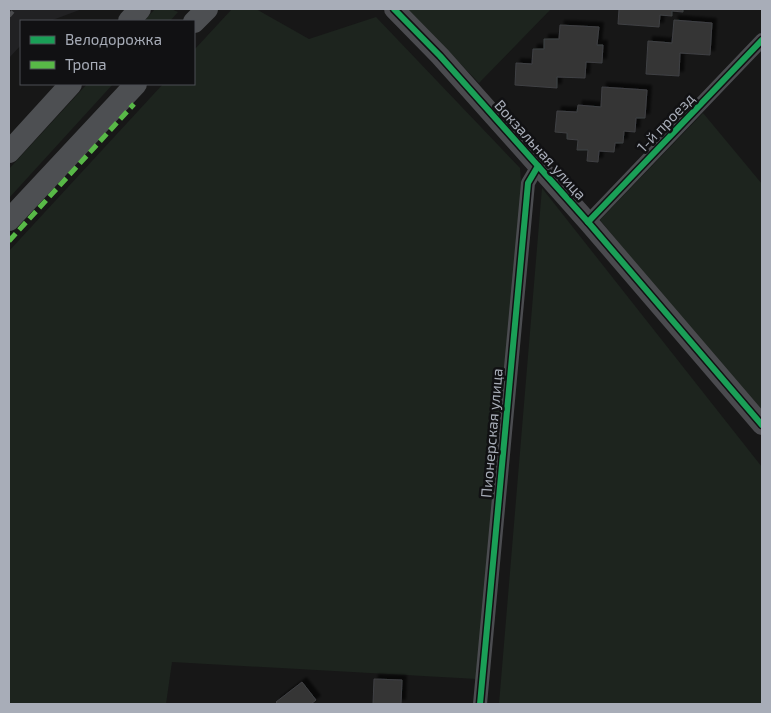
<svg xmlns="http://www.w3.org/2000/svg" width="771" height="713" font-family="'Exo 2',sans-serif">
<defs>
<filter id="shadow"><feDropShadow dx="4.5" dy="-4.5" stdDeviation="1" flood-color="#0009"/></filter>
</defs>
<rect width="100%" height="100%" fill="#171717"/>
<path fill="#212123" d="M 9,9 L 82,9 L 50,21 L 21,21 L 21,45 L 9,58 Z"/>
<g fill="#1d241e">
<path d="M 155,9 L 171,9 L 178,12 L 170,21 L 144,21 Z"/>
<path d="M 232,9 L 256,9 L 309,39 L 376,17 L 520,168 L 522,194 L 477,679 L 172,662 L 166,704 L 9,704 L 9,251 L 163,84 L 194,84 L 194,50 Z"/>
<path d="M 407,9 L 551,9 L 479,83 Z"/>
<path d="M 87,84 L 113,84 L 9,198 L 9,169 Z"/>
<path d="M 703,113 L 762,184 L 762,416 L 600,220 Z"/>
<path d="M 542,188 L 762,467 L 762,704 L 499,704 Z"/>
</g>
<g fill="#353536" stroke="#3f4043" filter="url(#shadow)">
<path d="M 619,9 L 683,9 L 683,12 L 672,11 L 672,16 L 660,15 L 659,27 L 618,24 Z"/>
<path d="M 674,20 L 712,23 L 710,55 L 680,53 L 679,76 L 646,74 L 648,41 L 672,43 Z"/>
<path d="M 560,25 L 599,27 L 597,45 L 603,45 L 602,63 L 586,62 L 585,78 L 557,77 L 557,88 L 515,85 L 516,63 L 532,64 L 533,49 L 544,49 L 544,39 L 559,39 Z"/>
<path d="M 602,87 L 647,90 L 645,118 L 636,118 L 635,132 L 624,131 L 623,143 L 615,143 L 614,152 L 599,151 L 598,162 L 587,161 L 588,150 L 577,150 L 578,140 L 567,139 L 567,133 L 555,132 L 557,111 L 577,112 L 578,105 L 601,107 Z"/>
<path d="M 374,679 L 402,680 L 401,704 L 373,704 Z"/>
<path d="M 302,682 L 316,700 L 311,704 L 278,704 L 276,702 Z"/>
</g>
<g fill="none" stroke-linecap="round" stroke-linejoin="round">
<g stroke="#4b4c50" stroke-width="14">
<path d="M 588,222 L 762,40"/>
<path d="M 480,704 L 528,183 L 538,166"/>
</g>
<path stroke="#4a4a4e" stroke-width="20" d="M 394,9 L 440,56 L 588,222 L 762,425"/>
<g stroke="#4d4f52" stroke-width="22">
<path d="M 129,21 L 140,9"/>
<path d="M 194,22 L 207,9"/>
<path d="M 9,152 L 71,84"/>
<path d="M 9,220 L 136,84"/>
</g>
<path stroke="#4b4c4f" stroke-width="4" stroke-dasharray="6 5" stroke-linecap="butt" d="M 9,16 L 15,9"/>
<path stroke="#58b947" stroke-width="5" stroke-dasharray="10 5" stroke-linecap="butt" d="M 9,241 L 134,104"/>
<g stroke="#111113" stroke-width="9">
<g id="cycleway">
<path d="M 394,9 L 440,56 L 588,222 L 762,425"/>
<path d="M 588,222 L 762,40"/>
<path d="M 480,704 L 528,183 L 538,166"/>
</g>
</g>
<use href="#cycleway" stroke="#1a9f57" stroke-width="6"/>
</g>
<g text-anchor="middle" stroke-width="5" stroke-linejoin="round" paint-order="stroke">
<g font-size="15" fill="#a8adb8" stroke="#111113">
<text transform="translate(666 123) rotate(-46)" y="5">1-й проезд</text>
<text transform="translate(540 150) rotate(48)" y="5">Вокзальная улица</text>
<text transform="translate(492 433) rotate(-85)" y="5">Пионерская улица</text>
</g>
</g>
<rect width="771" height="713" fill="none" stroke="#a8adb8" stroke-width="20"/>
<rect x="20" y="20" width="175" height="65" fill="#111113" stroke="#4d4f55"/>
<rect x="30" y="36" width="25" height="8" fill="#1a9f57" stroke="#4d4f55"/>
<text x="65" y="45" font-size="15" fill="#a8adb8">Велодорожка</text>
<rect x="30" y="61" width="25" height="8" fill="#58b947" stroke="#4d4f55"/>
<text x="65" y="70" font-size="15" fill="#a8adb8">Тропа</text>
</svg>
